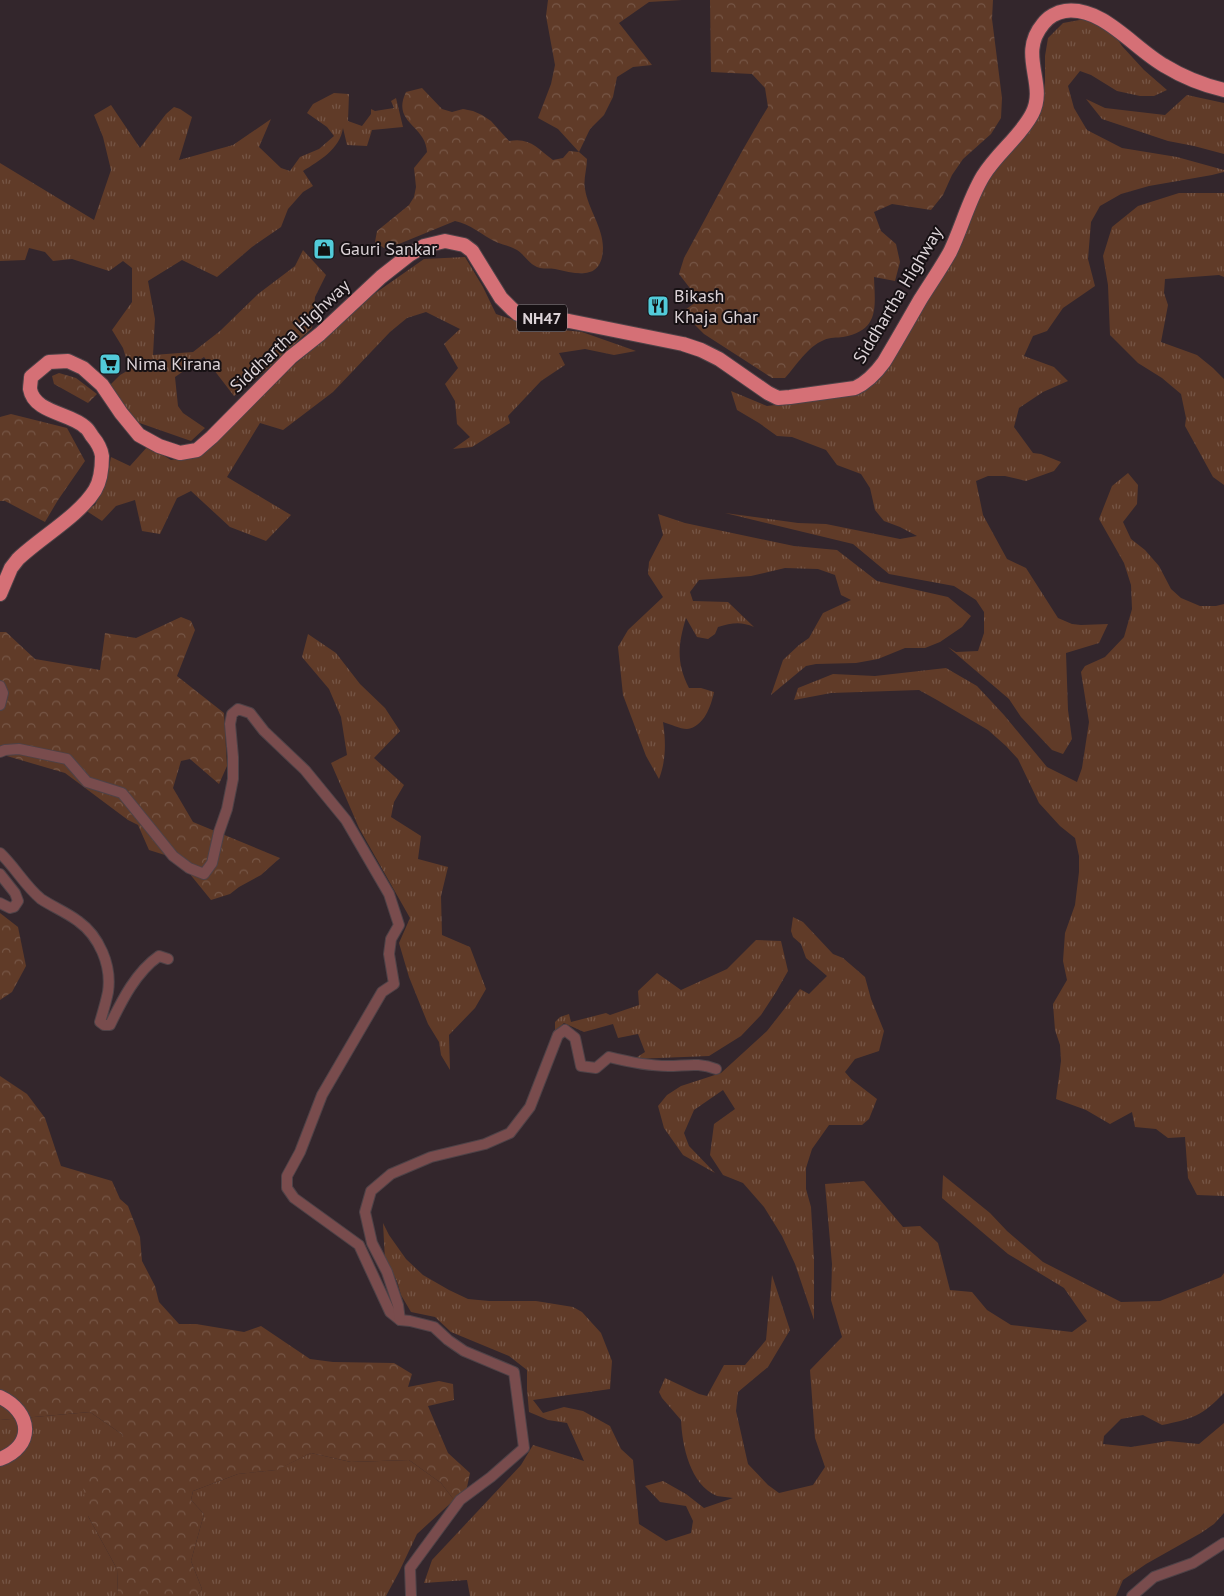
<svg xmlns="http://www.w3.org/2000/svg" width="1224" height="1596" font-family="'PT Sans',sans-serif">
<defs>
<pattern id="grass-tufts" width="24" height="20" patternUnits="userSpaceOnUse" patternTransform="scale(1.25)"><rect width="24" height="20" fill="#603b28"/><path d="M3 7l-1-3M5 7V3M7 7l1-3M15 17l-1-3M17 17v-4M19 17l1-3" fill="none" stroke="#765646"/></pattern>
<pattern id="forest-crowns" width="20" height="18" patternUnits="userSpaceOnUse" patternTransform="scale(1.25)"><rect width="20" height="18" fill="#603b28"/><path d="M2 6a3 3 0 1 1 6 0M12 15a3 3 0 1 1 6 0" fill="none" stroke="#765646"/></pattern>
</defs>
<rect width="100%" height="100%" fill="#33262c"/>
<g fill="url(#grass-tufts)">
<path d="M 1085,19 L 1112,31 L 1122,46 L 1144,70 L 1167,90 L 1154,96 L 1140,96 L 1117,91 L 1091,75 L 1080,71 L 1068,86 L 1074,108 L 1087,130 L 1122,148 L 1177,157 L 1224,170 L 1224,172 L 1212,175 L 1149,186 L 1121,194 L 1100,206 L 1091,222 L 1088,259 L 1095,286 L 1063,308 L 1047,331 L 1033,336 L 1024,356 L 1054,367 L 1068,381 L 1043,392 L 1019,408 L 1014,427 L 1033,453 L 1041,454 L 1061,462 L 1054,471 L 1026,481 L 1005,476 L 988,476 L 976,481 L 983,515 L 1007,559 L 1026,568 L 1058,618 L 1072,624 L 1081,625 L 1108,624 L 1099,643 L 1066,653 L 1068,710 L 1072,739 L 1063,754 L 1052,750 L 1021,717 L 1009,699 L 948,647 L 956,652 L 978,651 L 984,633 L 984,612 L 976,600 L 954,586 L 889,574 L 853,544 L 725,513 L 798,523 L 826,524 L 900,539 L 917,536 L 900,527 L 884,521 L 875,510 L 870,488 L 861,474 L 837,465 L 826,450 L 792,437 L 777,436 L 759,423 L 737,410 L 731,391 L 767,406 L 857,395 L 882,372 L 964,237 L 986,181 L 1043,101 L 1045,81 L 1045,56 L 1048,38 L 1063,23 Z"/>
<path d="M 334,93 L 349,94 L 348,121 L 362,126 L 371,114 L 371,109 L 375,111 L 394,108 L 391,101 L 396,98 L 403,127 L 372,130 L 367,146 L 347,145 L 343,128 C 340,149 319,161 303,171 L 313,186 L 303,192 L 288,209 L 281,227 L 252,247 L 217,277 L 182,260 L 148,281 L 155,319 L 153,355 L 193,352 L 220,331 L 258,294 L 295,266 L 303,250 L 326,275 L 315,297 L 312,328 L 265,371 L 234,396 L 204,357 L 175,377 L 178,406 L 183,413 L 205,428 L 191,441 L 131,420 L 107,388 L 120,375 L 134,367 L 129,368 L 123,348 L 112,330 L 132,302 L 132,268 L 123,261 L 109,271 L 72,259 L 53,261 L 45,252 L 29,248 L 25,260 L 0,261 L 0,163 L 94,220 L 111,170 L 103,137 L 94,115 L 111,105 L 140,148 L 166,114 L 174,107 L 180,109 L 192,117 L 179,160 L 233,145 L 271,119 L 259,147 L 281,168 L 290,171 L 300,157 L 319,149 L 334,136 L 327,127 L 307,113 L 313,104 Z"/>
<path d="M 1187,95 L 1224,103 L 1224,154 L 1194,146 L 1168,141 L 1102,119 L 1086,99 L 1105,108 L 1165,115 Z"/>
<path d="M 1179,193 L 1224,193 L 1224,277 L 1219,275 L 1165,279 L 1164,293 L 1168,305 L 1161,342 L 1197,355 L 1213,368 L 1224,379 L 1224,485 L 1213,477 L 1185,426 L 1186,418 L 1181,394 L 1162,378 L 1138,363 L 1110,335 L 1108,285 L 1103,256 L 1112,227 L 1138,206 Z"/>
<path d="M 465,257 L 483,287 L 496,314 L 535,327 L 582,332 L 636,351 L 614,355 L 585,349 L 559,353 L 565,365 L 541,381 L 508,416 L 510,423 L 472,447 L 453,449 L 470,437 L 457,424 L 455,401 L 445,384 L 458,368 L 444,344 L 460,329 L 426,312 L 407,318 L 390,332 L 333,392 L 283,430 L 260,423 L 227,477 L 291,515 L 266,541 L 230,527 L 191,491 L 177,498 L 160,534 L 142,531 L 135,500 L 116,506 L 102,521 L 85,510 L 95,505 L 107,478 L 111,457 L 130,466 L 148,446 L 171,460 L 203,454 L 240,419 L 275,381 L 319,344 L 374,294 L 424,259 Z"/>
<path d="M 1128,473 L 1138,485 L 1137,504 L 1123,522 L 1131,539 L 1145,550 L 1159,566 L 1171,589 L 1181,598 L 1200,606 L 1216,606 L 1224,604 L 1224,1196 L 1197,1195 L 1188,1178 L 1185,1137 L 1168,1138 L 1156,1129 L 1135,1127 L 1132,1112 L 1110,1124 L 1086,1110 L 1056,1099 L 1061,1061 L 1060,1045 L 1055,1030 L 1053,1004 L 1067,980 L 1063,961 L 1065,933 L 1075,905 L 1079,872 L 1079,856 L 1075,838 L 1060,826 L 1039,803 L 1018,759 L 1006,746 L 988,730 L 937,700 L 919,690 L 831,693 L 794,700 L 798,688 L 833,674 L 875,676 L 946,668 L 977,686 L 1004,715 L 1047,767 L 1077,782 L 1082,768 L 1089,722 L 1081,672 L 1085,666 L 1105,657 L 1124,637 L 1132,609 L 1131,585 L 1124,563 L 1099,519 L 1112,486 Z"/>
<path d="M 658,514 L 685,523 L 794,546 L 837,550 L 877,581 L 948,597 L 971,616 L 962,627 L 940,642 L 925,648 L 905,648 L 878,659 L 856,663 L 816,664 L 806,666 L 771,695 L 783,660 L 799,645 L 809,638 L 823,613 L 851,600 L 841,595 L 835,575 L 818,569 L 785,568 L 751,576 L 699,580 L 690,592 L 693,601 L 728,602 L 754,627 C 741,621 731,623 718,627 L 715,634 L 708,639 L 697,637 L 686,618 C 678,644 676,663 689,688 L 701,688 L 714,692 C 711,706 704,727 687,729 C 680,729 670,724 663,722 C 666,742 666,761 659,779 L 646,756 L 623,695 L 618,647 L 628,630 L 663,597 L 648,574 L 649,562 L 663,535 Z"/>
<path d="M 308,634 L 336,653 L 360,684 L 385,708 L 400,731 L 374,758 L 404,785 L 394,802 L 391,817 L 421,836 L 418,859 L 448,867 L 441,896 L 442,935 L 470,947 L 486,989 L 475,1008 L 449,1035 L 450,1070 L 441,1055 L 439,1042 L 428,1024 L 409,977 L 399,943 L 410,918 L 359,828 L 331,763 L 347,755 L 341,717 L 329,689 L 302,657 Z"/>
<path d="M 793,917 L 803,922 L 833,954 L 843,958 L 865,977 L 871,999 L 884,1031 L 879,1051 L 855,1059 L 845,1072 L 851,1079 L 877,1099 L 869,1119 L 862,1125 L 829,1125 L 812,1149 L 806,1168 L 806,1189 L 811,1207 L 814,1260 L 814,1320 L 795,1264 L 782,1236 L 764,1207 L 743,1183 L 723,1175 L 710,1155 L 714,1124 L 735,1109 L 723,1090 L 694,1110 L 684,1133 L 689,1146 L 715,1173 L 683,1155 L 664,1128 L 658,1106 L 667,1095 L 681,1086 L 721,1073 L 767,1031 L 800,989 L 809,994 L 827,976 L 806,958 L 801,944 L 793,937 L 791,931 Z"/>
<path d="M 756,940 L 781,941 L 788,971 L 776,992 L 761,1015 L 741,1036 L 709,1056 L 634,1059 L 645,1052 L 638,1034 L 618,1038 L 613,1024 L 584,1032 L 564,1023 L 555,1031 L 555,1022 L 560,1017 L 569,1014 L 571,1022 L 606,1013 L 610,1015 L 639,1005 L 638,991 L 657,973 L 681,990 L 727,969 Z"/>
<path d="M 943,1175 L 990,1213 L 1007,1231 L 1043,1262 L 1121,1302 L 1160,1301 L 1221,1277 L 1224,1273 L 1224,1393 C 1202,1416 1192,1419 1162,1425 L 1143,1415 L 1121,1419 L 1104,1436 L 1103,1444 L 1131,1447 L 1168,1441 L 1199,1444 L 1224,1423 L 1224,1513 L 1214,1524 L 1201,1533 L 1146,1564 L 1123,1580 L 1116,1596 L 470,1596 L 467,1580 L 424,1583 L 432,1560 L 521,1465 L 533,1445 L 584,1461 L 567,1423 L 548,1420 L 529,1412 L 527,1389 L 527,1370 L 509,1356 L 451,1332 L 435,1317 L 411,1312 L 401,1295 L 397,1281 L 385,1260 L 383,1223 L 389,1235 L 406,1259 L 423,1275 L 449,1290 L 468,1299 L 489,1301 L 536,1301 L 573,1307 L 582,1312 L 601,1333 L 612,1361 L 610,1389 L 533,1400 L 543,1413 L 564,1407 L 583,1411 L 610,1426 L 621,1449 L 633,1460 L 639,1524 L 666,1541 L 691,1533 L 693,1521 L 686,1506 L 660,1502 L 645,1486 L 663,1481 L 686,1494 L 704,1508 L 733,1498 C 728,1497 722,1497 717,1496 C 690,1485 682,1445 681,1420 L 662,1398 L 659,1392 L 665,1378 L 699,1394 L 707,1396 L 724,1365 L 745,1365 L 766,1340 L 772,1275 L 790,1330 L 768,1367 L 738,1392 L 736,1411 L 748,1464 L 768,1485 L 779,1493 L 813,1485 L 825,1467 L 815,1438 L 810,1370 L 842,1337 L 831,1300 L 832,1264 L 825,1184 L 864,1181 L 903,1227 L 920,1226 L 938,1243 L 950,1290 L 972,1292 L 987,1310 L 1011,1325 L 1072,1332 L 1087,1321 L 1064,1288 L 1008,1254 L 942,1198 Z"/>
<path d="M 90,1412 L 123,1435 L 88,1516 L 117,1569 L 118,1596 L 0,1596 L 0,1420 Z"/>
<path d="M 311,1453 L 351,1462 L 409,1460 L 441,1483 L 454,1500 L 417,1534 L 399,1572 L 386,1596 L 197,1596 L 202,1589 L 191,1561 L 204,1514 L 191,1500 L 193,1491 L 238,1474 L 276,1470 Z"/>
</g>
<g fill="url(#forest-crowns)">
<path d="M 548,0 L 682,0 L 649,2 L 619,23 L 652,65 L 633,67 L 617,77 L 613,97 L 604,115 L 590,129 L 579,152 L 587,159 C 587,169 583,180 585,189 C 588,209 603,227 603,248 C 602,281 578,274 555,269 C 550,268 545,269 540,268 C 529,265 525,255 517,250 C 510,246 503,245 496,242 C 482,235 470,224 455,221 L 394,246 L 384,248 L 375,242 L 377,231 L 409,205 L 414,197 L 416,187 L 414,168 L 427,152 C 426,125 391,123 406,92 L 422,88 L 442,109 L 452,112 L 463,109 L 473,111 L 482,115 L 491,121 L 509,141 C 530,137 537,148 553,160 L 563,158 L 569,151 L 579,152 L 558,129 L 538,118 L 551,84 L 555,65 L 546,16 Z"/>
<path d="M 710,0 L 993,0 L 992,19 L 1002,98 L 1001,118 L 991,134 L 963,159 L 952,175 L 943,195 L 931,210 L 892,204 L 874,212 L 881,231 L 896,244 L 900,262 L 895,281 L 874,277 C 875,307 880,330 843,337 C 837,338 830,337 824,340 C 807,347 797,365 785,378 L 772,378 L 704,334 L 682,312 L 699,300 L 679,274 L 684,258 C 712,207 738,156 768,107 L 765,88 L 752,74 L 711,72 Z"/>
<path d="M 59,373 L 76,378 L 97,394 L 88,403 L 54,384 L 52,376 Z"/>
<path d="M 11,414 L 67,428 L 85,461 L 58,500 L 45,522 L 5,501 L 0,501 L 0,417 Z"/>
<path d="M 181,617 L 191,621 L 195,630 L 177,676 L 224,713 L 227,766 L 219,784 L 190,759 L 181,761 L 173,788 L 193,822 L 280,858 L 261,875 L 239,887 L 230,894 L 211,900 L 189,873 L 168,856 L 149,850 L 138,825 L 128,820 L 65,773 L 0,754 L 0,632 L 6,632 L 35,659 L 100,670 L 105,633 L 136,638 Z"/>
<path d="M 0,913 L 18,927 L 26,966 L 12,992 L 0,1000 Z"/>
<path d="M 0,1076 L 27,1094 L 45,1118 L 61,1166 L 112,1181 L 120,1199 L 128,1206 L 140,1237 L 142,1261 L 155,1286 L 159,1302 L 179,1324 L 196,1324 L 244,1332 L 261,1326 L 310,1359 L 333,1362 L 394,1363 L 412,1374 L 408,1387 L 439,1381 L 453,1384 L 454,1400 L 428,1406 L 448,1453 L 470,1473 L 466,1492 L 454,1500 L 441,1483 L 409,1460 L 351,1462 L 311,1453 L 277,1470 L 238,1474 L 193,1491 L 191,1500 L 204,1514 L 191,1561 L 202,1589 L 197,1596 L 118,1596 L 117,1569 L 88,1516 L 83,1487 L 123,1435 L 90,1412 L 0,1420 Z"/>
</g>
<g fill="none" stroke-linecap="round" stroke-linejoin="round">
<g stroke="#4e4247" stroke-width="12">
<g id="minor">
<path d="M 0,686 L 3,693 L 0,705"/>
<path d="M 0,752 L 5,750 L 19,749 L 67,759 L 87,782 L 122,793 L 173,856 L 189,868 L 204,874 L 212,863 L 219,832 L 227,809 L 233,779 L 233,757 L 230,724 L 232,714 L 238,709 L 250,713 L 264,731 L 305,770 L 346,820 L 389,894 L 399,925 L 391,939 L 389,954 L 394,984 L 382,992 L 322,1095 L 300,1152 L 287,1176 L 287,1188 L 294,1198 L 359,1245 L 390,1312 L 400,1320 L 410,1321 L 434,1327 L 448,1340 L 464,1351 L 514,1372 L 524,1448 L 491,1477 L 460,1500 L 410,1568 L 411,1596"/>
<path d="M 0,853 C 15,867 25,886 41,899 C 53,907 66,912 78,921 C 99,936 112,965 108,992 C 106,1002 103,1012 100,1022 L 104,1025 L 110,1025 C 122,1000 136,972 159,956 L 168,959"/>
<path d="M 0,874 L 15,893 L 18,901 L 14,907 L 10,908 L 0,903"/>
<path d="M 400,1320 L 398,1305 L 387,1272 L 372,1243 L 365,1212 L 371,1191 L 391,1174 L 431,1157 L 485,1144 L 510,1133 L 530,1107 L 558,1035 L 565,1030 L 575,1038 L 581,1066 L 596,1068 L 609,1057 C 629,1062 648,1066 668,1066 C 685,1066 699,1062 716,1069"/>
<path d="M 1132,1596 L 1154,1577 L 1193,1563 L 1224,1543"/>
</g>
</g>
<g stroke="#4e4247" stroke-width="16">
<g id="trunk">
<path d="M 0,594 L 11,568 L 18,559 C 41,537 79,516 95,490 C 101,480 102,467 102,456 C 101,448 97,442 92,436 C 90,433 88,429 85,427 C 71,413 34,413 30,389 C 30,385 31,381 31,377 L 49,362 L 68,361 L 83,368 L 102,385 L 121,413 L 139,435 L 159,446 L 180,453 L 197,450 L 212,437 L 291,357 L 320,334 L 381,277 L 409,255 L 424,246 L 445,241 L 464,245 L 472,251 L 501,298 L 512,309 L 518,314 L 530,317 L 569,321 L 683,344 L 701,350 L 719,359 L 768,393 L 778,398 L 790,397 L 855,388 C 868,382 876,373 884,362 C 896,342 908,321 920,300 C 930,284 941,268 950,252 C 962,227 969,199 983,176 C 997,153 1020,137 1032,114 C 1048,84 1017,55 1043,24 C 1048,17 1057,12 1065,11 C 1103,6 1134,49 1165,66 C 1183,77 1203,85 1224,90"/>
<path d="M 0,1397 C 32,1412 35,1446 0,1459"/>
</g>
</g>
<use href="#minor" stroke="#794c4d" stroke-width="10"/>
<use href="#trunk" stroke="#d57076" stroke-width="14"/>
</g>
<defs>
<g id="shop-square" transform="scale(1.125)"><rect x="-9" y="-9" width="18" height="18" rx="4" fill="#52cbd9" stroke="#171114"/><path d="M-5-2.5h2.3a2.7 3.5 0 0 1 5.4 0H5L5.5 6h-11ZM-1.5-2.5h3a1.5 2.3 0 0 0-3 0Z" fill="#111"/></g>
<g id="restaurant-square" transform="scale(1.125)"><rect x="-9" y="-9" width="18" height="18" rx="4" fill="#52cbd9" stroke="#171114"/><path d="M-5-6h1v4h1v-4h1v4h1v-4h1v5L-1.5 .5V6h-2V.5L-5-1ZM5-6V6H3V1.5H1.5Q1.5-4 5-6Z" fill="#111"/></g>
<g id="supermarket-square" transform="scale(1.125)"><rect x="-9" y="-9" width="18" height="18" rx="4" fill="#52cbd9" stroke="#171114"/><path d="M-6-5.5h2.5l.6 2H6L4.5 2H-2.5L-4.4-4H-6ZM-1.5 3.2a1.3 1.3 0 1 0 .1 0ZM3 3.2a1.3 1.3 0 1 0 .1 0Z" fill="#111"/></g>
</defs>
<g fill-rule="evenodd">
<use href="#shop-square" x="324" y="249"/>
<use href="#restaurant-square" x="658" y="306"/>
<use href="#supermarket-square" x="110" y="364"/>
</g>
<g text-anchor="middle" stroke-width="4" stroke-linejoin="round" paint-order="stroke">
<rect fill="#171114" stroke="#a1999c" stroke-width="1" x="517" y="304.5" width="50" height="27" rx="4"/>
<g font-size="16" font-weight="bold" fill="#dcd3d7">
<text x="542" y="324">NH47</text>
</g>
<g font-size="18" fill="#dcd3d7" stroke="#171114" text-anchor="start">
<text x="340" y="255">Gauri Sankar</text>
<text x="674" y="302">Bikash<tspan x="674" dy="21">Khaja Ghar</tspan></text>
<text x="126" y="370">Nima Kirana</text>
</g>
<g font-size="18" fill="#dcd3d7" stroke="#171114">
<text transform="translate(898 295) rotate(-59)" y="6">Siddhartha Highway</text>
<text transform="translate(290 336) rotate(-43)" y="6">Siddhartha Highway</text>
</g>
</g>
</svg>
